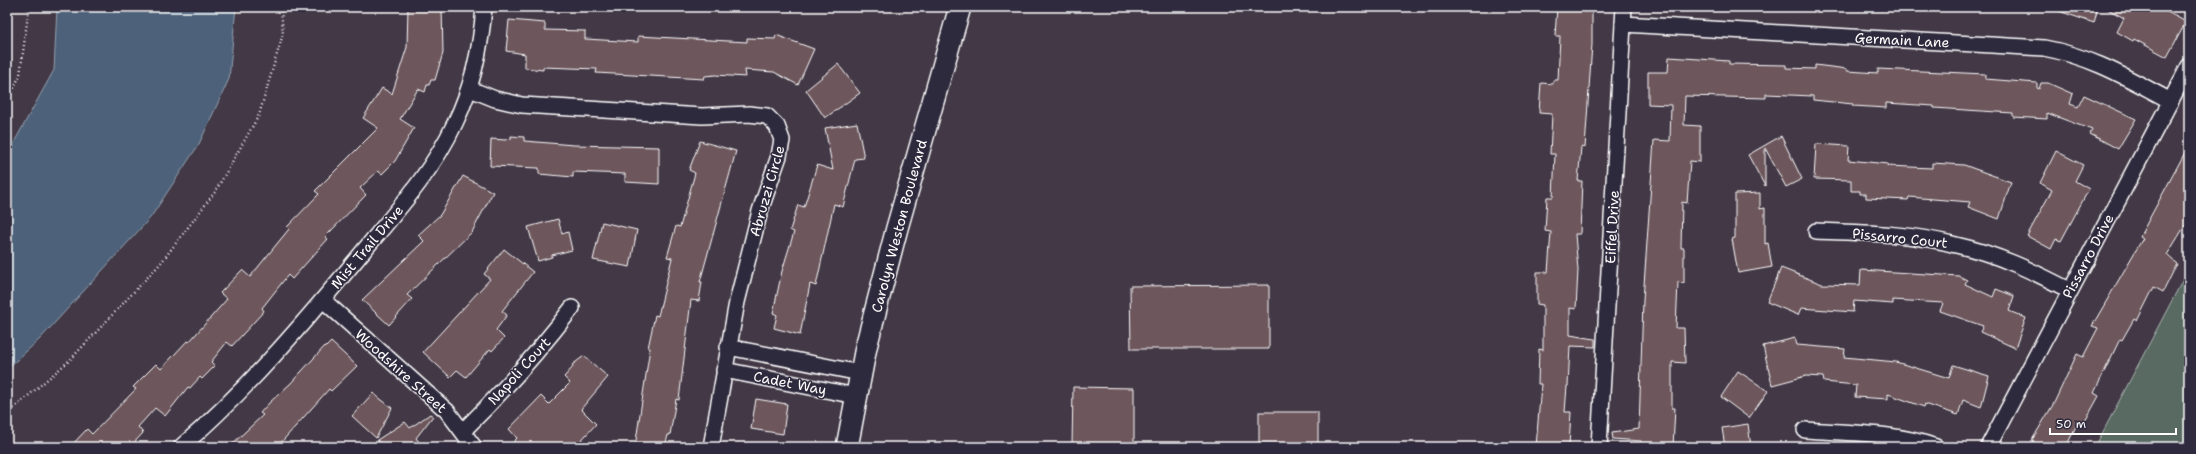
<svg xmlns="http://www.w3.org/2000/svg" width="2196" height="454" font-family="'Shantell Sans',sans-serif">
<rect width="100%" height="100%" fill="#423846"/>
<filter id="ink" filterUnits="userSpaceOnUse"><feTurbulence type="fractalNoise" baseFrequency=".025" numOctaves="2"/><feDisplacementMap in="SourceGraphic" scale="8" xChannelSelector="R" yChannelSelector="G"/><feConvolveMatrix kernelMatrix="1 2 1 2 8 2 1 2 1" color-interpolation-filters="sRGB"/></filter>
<g filter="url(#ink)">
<path fill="#586a62" stroke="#acb4b0" d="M 2189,268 L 2189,447 L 2095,447 Z"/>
<path fill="#4e627a" stroke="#95a1af" d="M 57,7 L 236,7 L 229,79 L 199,144 L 151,217 L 40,339 L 7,369 L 7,155 L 54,70 Z"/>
<g fill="#6d575b" stroke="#fff">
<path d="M 408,7 L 442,8 L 443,53 L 435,80 L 431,80 L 429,85 L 427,85 L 425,92 L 418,89 L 400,119 L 414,128 L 395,161 L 382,174 L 378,171 L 360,188 L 366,195 L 325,237 L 328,239 L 292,279 L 288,275 L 262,308 L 264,311 L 232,346 L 227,342 L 211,362 L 215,366 L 202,379 L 200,377 L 190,388 L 188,387 L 165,416 L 155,408 L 138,427 L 143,433 L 130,447 L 70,447 L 87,429 L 92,434 L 136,389 L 133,387 L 156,364 L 161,369 L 187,341 L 189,342 L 227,299 L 220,293 L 242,270 L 250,277 L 289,229 L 287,227 L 319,194 L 315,191 L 378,128 L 363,118 L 382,88 L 392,94 L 407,47 Z"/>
<path d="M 1557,7 L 1592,7 L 1592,44 L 1585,148 L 1581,147 L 1578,181 L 1582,181 L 1580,234 L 1575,234 L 1578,270 L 1576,309 L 1570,308 L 1570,335 L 1595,339 L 1595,347 L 1570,346 L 1568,386 L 1567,386 L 1565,412 L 1571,412 L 1569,447 L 1536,447 L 1541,384 L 1538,384 L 1539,349 L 1543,350 L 1543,305 L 1537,304 L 1537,272 L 1548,272 L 1551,232 L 1545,231 L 1547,197 L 1553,197 L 1555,154 L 1550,154 L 1552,114 L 1539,113 L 1541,83 L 1553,84 L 1553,80 L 1558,80 L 1560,36 L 1555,36 Z"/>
<path d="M 2054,7 L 2098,7 L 2094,23 L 2053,9 Z"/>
<path d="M 2104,7 L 2158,7 L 2186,22 L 2167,57 L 2134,39 L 2133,41 L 2117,32 L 2124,18 Z"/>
<path d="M 509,20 L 545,23 L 545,30 L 585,31 L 585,39 L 638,42 L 638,36 L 747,42 L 747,38 L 775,39 L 776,35 L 814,49 L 798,85 L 774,72 L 745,70 L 746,77 L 715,75 L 705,76 L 704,79 L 596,73 L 597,69 L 543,67 L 543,70 L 525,68 L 525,54 L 506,51 Z"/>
<path d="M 1669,57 L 1729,61 L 1729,64 L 1786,65 L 1786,68 L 1815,69 L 1815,65 L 1847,69 L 1847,71 L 1878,73 L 1878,69 L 1985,74 L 1985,79 L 2037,83 L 2037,88 L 2039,89 L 2041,83 L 2048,83 L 2073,94 L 2070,104 L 2078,107 L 2084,95 L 2136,119 L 2118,149 L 2090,134 L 2092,130 L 2047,113 L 2047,119 L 2013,117 L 2013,113 L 1934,108 L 1934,106 L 1886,103 L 1886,108 L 1853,106 L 1853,104 L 1813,100 L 1813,96 L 1766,94 L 1766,98 L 1685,96 L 1684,125 L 1700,126 L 1700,162 L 1690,161 L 1687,203 L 1682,202 L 1681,248 L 1684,248 L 1684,283 L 1678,282 L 1676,328 L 1684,328 L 1685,363 L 1672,362 L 1672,408 L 1675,408 L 1673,447 L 1642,447 L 1641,441 L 1613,439 L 1612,433 L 1639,429 L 1643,300 L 1654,140 L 1670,141 L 1671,105 L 1648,104 L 1648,72 L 1668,72 Z"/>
<path d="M 838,64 L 860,93 L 825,118 L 806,90 Z"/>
<path d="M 857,123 L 864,158 L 855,159 L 843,207 L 834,204 L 816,286 L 810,284 L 800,335 L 774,328 L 777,315 L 773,313 L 782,271 L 794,232 L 790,230 L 798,205 L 804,207 L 817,165 L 833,170 L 825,128 Z"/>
<path d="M 511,136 L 524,137 L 524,141 L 574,145 L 659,147 L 659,184 L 625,182 L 625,174 L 573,172 L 573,177 L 539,174 L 539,168 L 490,166 L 491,139 L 505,140 L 511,139 Z"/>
<path d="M 1781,136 L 1802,179 L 1786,187 L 1765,148 L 1765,186 L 1748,155 Z"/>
<path d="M 700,141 L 736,151 L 700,282 L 702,282 L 699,301 L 691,300 L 679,400 L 676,399 L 670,435 L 668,435 L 665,447 L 635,447 L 650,348 L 648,348 L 655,315 L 658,316 L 672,258 L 667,257 L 676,226 L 680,227 L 695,173 L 689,170 Z"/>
<path d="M 1816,144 L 1849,146 L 1848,160 L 1888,164 L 1887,166 L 1932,168 L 1932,163 L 1964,165 L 2011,182 L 1999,219 L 1968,207 L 1970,202 L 1909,197 L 1908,200 L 1866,198 L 1866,194 L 1860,194 L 1860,191 L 1851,191 L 1851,180 L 1814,179 Z"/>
<path d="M 2189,145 L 2189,219 L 2167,255 L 2177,264 L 2163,292 L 2154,287 L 2137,321 L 2134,319 L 2122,340 L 2120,339 L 2094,393 L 2099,396 L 2083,425 L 2078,422 L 2066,447 L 2031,447 L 2034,441 L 2032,440 L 2054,403 L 2077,354 L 2083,357 L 2098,328 L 2092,326 L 2143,238 L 2140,236 Z"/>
<path d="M 2056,151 L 2083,165 L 2075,181 L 2089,189 L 2061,241 L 2056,239 L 2051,249 L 2027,236 L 2052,190 L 2040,183 Z"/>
<path d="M 463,176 L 493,192 L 472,232 L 407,295 L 412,299 L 389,325 L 362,300 L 424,241 L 418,235 L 440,215 Z"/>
<path d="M 1760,193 L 1760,209 L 1765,208 L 1765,244 L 1768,243 L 1772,267 L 1738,273 L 1732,239 L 1735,238 L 1735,194 Z"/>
<path d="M 558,219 L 562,234 L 568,232 L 572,250 L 552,255 L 552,257 L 538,261 L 528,227 Z"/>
<path d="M 602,222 L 637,230 L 630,267 L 593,260 Z"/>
<path d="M 504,249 L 533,272 L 502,311 L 507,315 L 496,330 L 504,338 L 492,351 L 490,349 L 466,377 L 457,370 L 450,377 L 423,352 L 490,279 L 484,274 Z"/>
<path d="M 1781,268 L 1822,284 L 1860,285 L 1861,270 L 1959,276 L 1967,280 L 1965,284 L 1993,297 L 1996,289 L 2014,296 L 2009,311 L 2026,318 L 2015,348 L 1980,332 L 1983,326 L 1940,311 L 1943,303 L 1893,300 L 1893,304 L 1854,301 L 1853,312 L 1801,308 L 1798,315 L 1767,302 Z"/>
<path d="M 1269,285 L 1269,349 L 1131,349 L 1130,286 Z"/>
<path d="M 1795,338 L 1797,345 L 1845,349 L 1844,357 L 1896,362 L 1949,378 L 1953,365 L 1989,376 L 1981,407 L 1963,400 L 1958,415 L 1925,404 L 1924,407 L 1888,394 L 1888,399 L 1855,397 L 1856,385 L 1824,382 L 1823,377 L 1806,376 L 1772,385 L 1763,346 Z"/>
<path d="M 331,342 L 357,366 L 331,391 L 329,389 L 277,447 L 229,447 L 263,415 L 260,413 L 269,403 L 290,384 L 325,346 L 326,347 Z"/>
<path d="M 584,356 L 608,377 L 581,409 L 596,424 L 575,447 L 509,447 L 517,438 L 509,429 L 541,396 L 549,404 L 570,383 L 564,377 L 573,367 L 572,365 Z"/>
<path d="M 1738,371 L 1768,391 L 1749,418 L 1721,397 Z"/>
<path d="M 1073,387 L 1134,388 L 1134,447 L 1072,447 Z"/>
<path d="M 373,393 L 392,408 L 376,438 L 352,416 Z"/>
<path d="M 756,399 L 787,404 L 783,434 L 751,429 Z"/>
<rect x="1259" y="412" width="59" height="35"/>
<path d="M 430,414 L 433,416 L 416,438 L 423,447 L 385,447 L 377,440 L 405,422 L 410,428 Z"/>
<path d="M 1748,424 L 1751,447 L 1725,447 L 1722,428 Z"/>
</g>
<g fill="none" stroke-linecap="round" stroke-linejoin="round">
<g stroke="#fff" stroke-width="18">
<g id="street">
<path d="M 1623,24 L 2044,48 C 2093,57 2127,78 2171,101"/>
<path d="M 470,89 L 495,99 L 522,105 L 702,116 L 749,114 L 767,116 L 777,126 L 782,140 L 779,156 L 760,211 L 737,302 L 711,447"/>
<path d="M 1816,231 C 1863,233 1911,233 1956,245 C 1997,254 2033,271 2069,290"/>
<path d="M 323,300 L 447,411 L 474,447"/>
<path d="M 728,347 L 860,373"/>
<path d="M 724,370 L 856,396"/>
<path d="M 1805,430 C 1849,433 1894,432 1936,447"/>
<path d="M 463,431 C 503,392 538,352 572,308"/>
<path d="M 181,447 C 246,391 302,325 356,260 C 392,216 431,175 455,123 C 473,86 481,48 484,7"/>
<path d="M 1599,447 L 1624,7"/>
<path d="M 1988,447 L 2189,66"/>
</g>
</g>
<g stroke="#fff" stroke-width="24">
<path id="secondary" d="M 847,447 L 866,347 L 897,228 L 960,7"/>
</g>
<g stroke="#fff" stroke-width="2.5" stroke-dasharray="1 3" stroke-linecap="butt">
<path d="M 7,103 L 20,75 L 29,7"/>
<path d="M 7,414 L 70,360 L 160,264 L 215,192 L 259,115 L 283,34 L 281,7"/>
<path d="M 2184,447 L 2189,434"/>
</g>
<use href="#street" stroke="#2f2a3d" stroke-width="15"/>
<use href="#secondary" stroke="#2f2a3d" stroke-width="21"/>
</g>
</g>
<g text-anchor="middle" stroke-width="3" stroke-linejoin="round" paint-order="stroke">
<g font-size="14" fill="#fff" stroke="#2f2a3d">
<text transform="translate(1902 40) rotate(3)" y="5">Germain Lane</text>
<text transform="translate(767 191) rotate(-74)" y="5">Abruzzi Circle</text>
<text transform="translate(899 226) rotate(-75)" y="5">Carolyn Weston Boulevard</text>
<text transform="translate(1612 227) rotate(-87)" y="5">Eiffel Drive</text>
<text transform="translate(1900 238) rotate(6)" y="5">Pissarro Court</text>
<text transform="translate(367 247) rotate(-50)" y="5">Mist Trail Drive</text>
<text transform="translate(2088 256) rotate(-62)" y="5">Pissarro Drive</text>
<text transform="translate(401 371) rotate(42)" y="5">Woodshire Street</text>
<text transform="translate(519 371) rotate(-48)" y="5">Napoli Court</text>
<text transform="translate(790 383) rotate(11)" y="5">Cadet Way</text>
</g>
</g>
<rect width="2196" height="454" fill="none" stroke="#2f2a3d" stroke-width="24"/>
<rect x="12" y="12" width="2172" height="430" fill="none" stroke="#fff" stroke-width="1.5" filter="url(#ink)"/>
<path d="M2050 428v6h126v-6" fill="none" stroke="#ffffff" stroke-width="2"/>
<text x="2056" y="428" font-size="12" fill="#ffffff" stroke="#2f2a3d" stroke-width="3" paint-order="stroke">50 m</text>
</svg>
